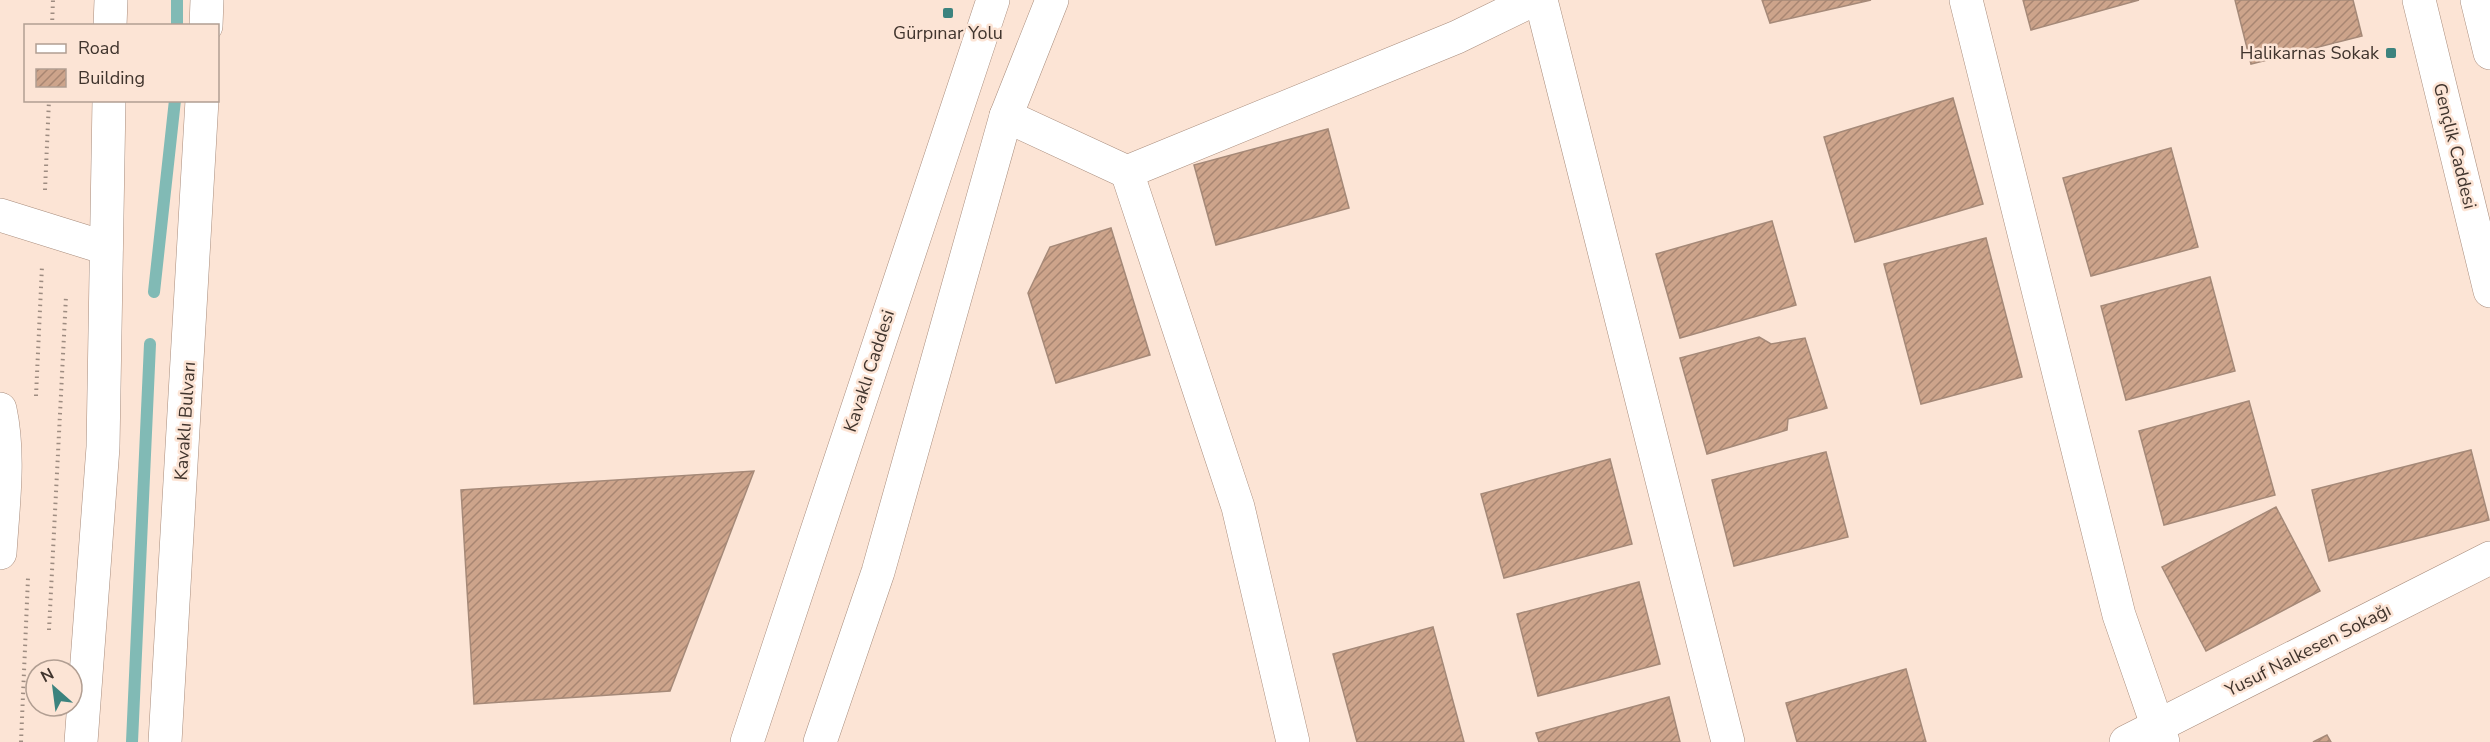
<svg xmlns="http://www.w3.org/2000/svg" width="2490" height="742" font-family="'Nunito Sans',sans-serif">
<defs>
<pattern id="building-hatch" width="6" height="6" patternUnits="userSpaceOnUse" patternTransform="scale(1.5)"><rect width="6" height="6" fill="#cda48b"/><path d="M-1 1l2-2M0 6l6-6M5 7l2-2" fill="none" stroke="#a88672"/></pattern>
</defs>
<rect width="100%" height="100%" fill="#fce4d5"/>
<g fill="none" stroke-linecap="round" stroke-linejoin="round">
<g stroke="#81bab5" stroke-width="12">
<path d="M 177,26 L 177,0"/>
<path d="M 154,292 L 175,100"/>
<path d="M 132,742 L 150,344"/>
</g>
</g>
<g fill="url(#building-hatch)" stroke="#a58978" stroke-width="1.5">
<path d="M 1762,0 L 1871,0 L 1770,23 Z"/>
<path d="M 2023,0 L 2139,0 L 2031,30 Z"/>
<path d="M 2235,0 L 2353,0 L 2362,36 L 2251,64 Z"/>
<path d="M 1953,98 L 1983,204 L 1855,242 L 1824,137 Z"/>
<path d="M 1328,129 L 1349,208 L 1216,245 L 1194,165 Z"/>
<path d="M 2171,148 L 2198,247 L 2091,276 L 2063,178 Z"/>
<path d="M 1772,221 L 1796,305 L 1680,338 L 1656,254 Z"/>
<path d="M 1111,228 L 1150,355 L 1056,383 L 1028,293 L 1050,247 Z"/>
<path d="M 1986,238 L 2022,377 L 1921,404 L 1884,264 Z"/>
<path d="M 2210,277 L 2235,371 L 2126,400 L 2101,306 Z"/>
<path d="M 1759,337 L 1771,344 L 1805,338 L 1827,408 L 1788,419 L 1787,430 L 1707,454 L 1680,358 Z"/>
<path d="M 2249,401 L 2275,495 L 2164,525 L 2139,431 Z"/>
<path d="M 2471,450 L 2489,520 L 2329,561 L 2312,490 Z"/>
<path d="M 1826,452 L 1848,537 L 1734,566 L 1712,480 Z"/>
<path d="M 1610,459 L 1632,544 L 1504,578 L 1481,494 Z"/>
<path d="M 754,471 L 670,691 L 474,704 L 461,490 Z"/>
<path d="M 2276,507 L 2320,591 L 2206,651 L 2162,567 Z"/>
<path d="M 1639,582 L 1660,664 L 1538,696 L 1517,614 Z"/>
<path d="M 1433,627 L 1464,742 L 1357,742 L 1333,654 Z"/>
<path d="M 1906,669 L 1926,742 L 1797,742 L 1786,703 Z"/>
<path d="M 1669,697 L 1680,742 L 1539,742 L 1536,733 Z"/>
<path d="M 2327,735 L 2331,742 L 2313,742 Z"/>
</g>
<g fill="none" stroke-linecap="round" stroke-linejoin="round">
<g stroke="#a88c7c" stroke-width="34">
<g id="minor">
<path d="M 1541,0 L 1728,742"/>
<path d="M 1966,0 L 2119,615 L 2163,742"/>
<path d="M 2419,0 L 2490,291"/>
<path d="M 2477,0 L 2490,53"/>
<path d="M 1006,116 L 1127,172 L 1457,37 L 1533,0"/>
<path d="M 1127,172 L 1238,507 L 1293,742"/>
<path d="M 0,215 L 106,248"/>
<path d="M 0,409 C 10,455 3,506 0,553"/>
<path d="M 2126,742 L 2490,558"/>
</g>
</g>
<g stroke="#a88c7c" stroke-width="34">
<g id="major">
<path d="M 110,26 L 111,0"/>
<path d="M 206,26 L 207,0"/>
<path d="M 81,742 L 103,447 L 109,100"/>
<path d="M 165,742 L 202,100"/>
<path d="M 747,742 L 993,0"/>
<path d="M 820,742 L 878,572 L 1006,116 L 1052,0"/>
</g>
</g>
<g stroke="#9e8c81" stroke-width="4" stroke-dasharray="1.5 4.5" stroke-linecap="butt">
<path d="M 52,26 L 53,0"/>
<path d="M 45,190 L 49,100"/>
<path d="M 36,396 L 42,266"/>
<path d="M 49,630 L 66,296"/>
<path d="M 21,742 L 28,578"/>
</g>
<use href="#minor" stroke="#fff" stroke-width="33"/>
<use href="#major" stroke="#fff" stroke-width="33"/>
</g>
<g fill="#3c837e" stroke="#fce4d5" stroke-width="2">
<rect x="942" y="7" width="12" height="12" rx="3"/>
<rect x="2385" y="47" width="12" height="12" rx="3"/>
</g>
<g text-anchor="middle" stroke-width="5" stroke-linejoin="round" paint-order="stroke">
<g font-size="18" fill="#40342d" stroke="#fce4d5">
<text x="948" y="39">Gürpınar Yolu</text>
<text x="2379" y="59" text-anchor="end">Halikarnas Sokak</text>
</g>
<g font-size="18" fill="#40342d" stroke="#fce4d5">
<text transform="translate(2455 146) rotate(76)" y="6">Gençlik Caddesi</text>
<text transform="translate(869 371) rotate(-72)" y="6">Kavaklı Caddesi</text>
<text transform="translate(185 421) rotate(-86)" y="6">Kavaklı Bulvarı</text>
<text transform="translate(2308 650) rotate(-27)" y="6">Yusuf Nalkesen Sokağı</text>
</g>
</g>
<rect x="24" y="24" width="195" height="78" fill="#fce4d5" stroke="#b19e92" stroke-width="1.5"/>
<rect x="36" y="44" width="30" height="9" fill="#ffffff" stroke="#b19e92" stroke-width="1.5"/>
<text x="78" y="54" font-size="18" fill="#40342d">Road</text>
<rect x="36" y="69" width="30" height="18" fill="url(#building-hatch)" stroke="#b19e92" stroke-width="1.5"/>
<text x="78" y="84" font-size="18" fill="#40342d">Building</text>
<g transform="translate(54 688) rotate(332)"><circle r="28" fill="#fce4d5" stroke="#b19e92" stroke-width="1.5"/>
<path d="M0-4.5L10 22L0 15L-10 22Z" fill="#3c837e"/>
<text y="-9" font-size="16" font-weight="bold" text-anchor="middle" fill="#40342d">N</text>
</g>
</svg>
